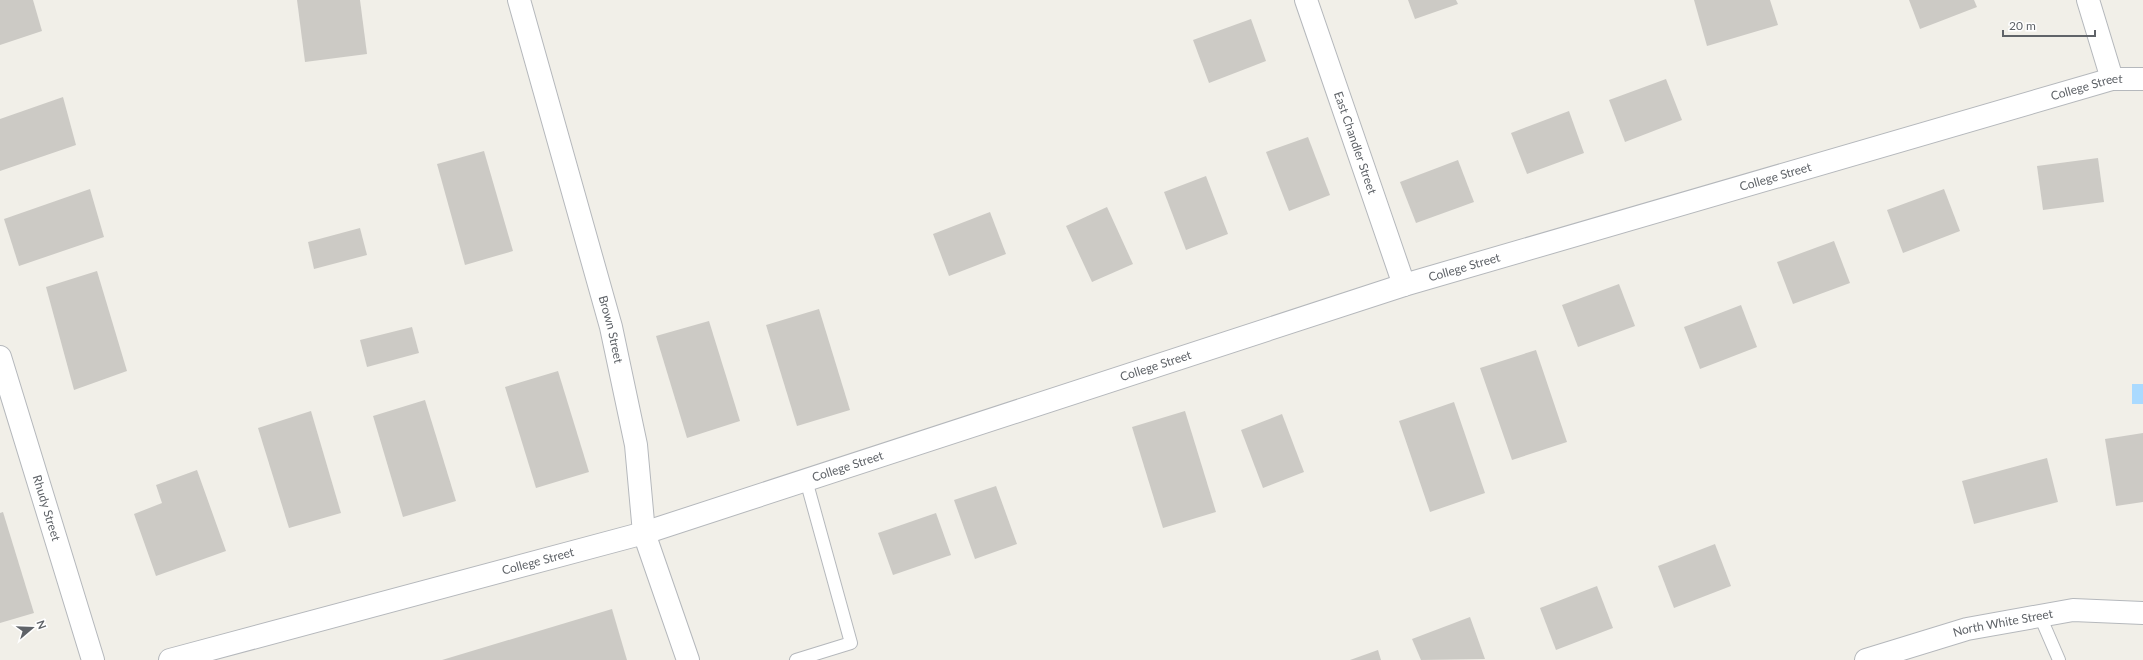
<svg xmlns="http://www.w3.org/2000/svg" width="2143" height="660" font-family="Lato,sans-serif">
<rect width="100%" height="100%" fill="#f1efe8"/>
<rect fill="#aadaff" x="2132" y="384" width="11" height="20"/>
<g fill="#cccac5">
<path d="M 0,0 L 33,0 L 42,31 L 0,45 Z"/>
<path d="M 297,0 L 360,0 L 367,54 L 305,62 Z"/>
<path d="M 1408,0 L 1456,0 L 1458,4 L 1415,19 Z"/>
<path d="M 1694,0 L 1770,0 L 1778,25 L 1707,46 Z"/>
<path d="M 1909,0 L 1974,0 L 1977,7 L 1920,29 Z"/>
<path d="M 1251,19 L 1266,61 L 1209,83 L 1193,40 Z"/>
<path d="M 1666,79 L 1682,120 L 1625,142 L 1609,100 Z"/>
<path d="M 63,97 L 76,145 L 0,171 L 0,119 Z"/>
<path d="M 1569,111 L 1584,153 L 1527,174 L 1511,133 Z"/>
<path d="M 1308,137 L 1330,195 L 1289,211 L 1266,152 Z"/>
<path d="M 484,151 L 513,251 L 465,265 L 437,164 Z"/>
<path d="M 2098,158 L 2104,202 L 2043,210 L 2037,166 Z"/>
<path d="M 1458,160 L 1474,202 L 1416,223 L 1400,182 Z"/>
<path d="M 1206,176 L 1228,234 L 1186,250 L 1164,192 Z"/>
<path d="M 90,189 L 104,237 L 19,266 L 4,219 Z"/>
<path d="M 1944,189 L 1960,231 L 1903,253 L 1887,210 Z"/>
<path d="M 1107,207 L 1133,264 L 1092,282 L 1066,226 Z"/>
<path d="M 990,212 L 1006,254 L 949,276 L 933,234 Z"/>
<path d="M 360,228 L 367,255 L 314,269 L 308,242 Z"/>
<path d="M 1834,241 L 1850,283 L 1793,304 L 1777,262 Z"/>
<path d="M 97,271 L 127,371 L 74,390 L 46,287 Z"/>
<path d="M 1619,284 L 1635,326 L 1578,347 L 1562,305 Z"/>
<path d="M 1741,305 L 1757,347 L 1700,369 L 1684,327 Z"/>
<path d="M 819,309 L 850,410 L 797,426 L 766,325 Z"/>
<path d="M 709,321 L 740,421 L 687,438 L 656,336 Z"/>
<path d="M 412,327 L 419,353 L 367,367 L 360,340 Z"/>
<path d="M 1536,350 L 1567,442 L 1512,460 L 1480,368 Z"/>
<path d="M 558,371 L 589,472 L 536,488 L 505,387 Z"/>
<path d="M 425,400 L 456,501 L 403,517 L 373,416 Z"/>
<path d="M 1454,402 L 1485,493 L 1430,512 L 1399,421 Z"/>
<path d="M 311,411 L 341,513 L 289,528 L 258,428 Z"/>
<path d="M 1185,411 L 1216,512 L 1163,528 L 1132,427 Z"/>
<path d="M 1282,414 L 1304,472 L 1263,488 L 1241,430 Z"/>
<path d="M 2143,433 L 2143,502 L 2116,506 L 2105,439 Z"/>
<path d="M 2047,458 L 2058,502 L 1974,524 L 1962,481 Z"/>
<path d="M 197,470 L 226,551 L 156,576 L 134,514 L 162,503 L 156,485 Z"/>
<path d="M 996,486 L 1017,544 L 975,559 L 954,500 Z"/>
<path d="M 3,512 L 34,613 L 0,623 L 0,513 Z"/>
<path d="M 936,513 L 951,555 L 893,575 L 878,533 Z"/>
<path d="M 1715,544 L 1731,586 L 1674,608 L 1658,566 Z"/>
<path d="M 1597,586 L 1613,628 L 1556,650 L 1540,608 Z"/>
<path d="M 612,609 L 627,660 L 442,660 Z"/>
<path d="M 1470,617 L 1485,659 L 1421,660 L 1412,639 Z"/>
<path d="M 1378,650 L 1381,660 L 1350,660 Z"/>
</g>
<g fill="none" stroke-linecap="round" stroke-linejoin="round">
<g stroke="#b5b8bc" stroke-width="14">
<g id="service">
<path d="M 2040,616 L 2059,660"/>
<path d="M 796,660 L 851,643 L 806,480"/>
</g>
</g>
<g stroke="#b5b8bc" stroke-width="24">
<g id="minor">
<path id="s1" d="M 1306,0 L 1404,285"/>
<path d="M 2088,0 L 2112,79"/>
<path id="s2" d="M 0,357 L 93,660"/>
<path id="s3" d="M 170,660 L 644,533 L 1404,285 L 2112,79 L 2143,79"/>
<path id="s4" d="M 1866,660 L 1967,629 L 2073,610 L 2143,613"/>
</g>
</g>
<g stroke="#b5b8bc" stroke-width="24">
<g id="tertiary">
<path id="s5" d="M 519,0 L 611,327 L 636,445 L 644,533 L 688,660"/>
</g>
</g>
<use href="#service" stroke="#fff" stroke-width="12"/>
<use href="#minor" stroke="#fff" stroke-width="22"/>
<use href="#tertiary" stroke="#fff" stroke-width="22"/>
</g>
<g text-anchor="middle" stroke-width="3" stroke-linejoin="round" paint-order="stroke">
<g font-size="12" fill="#5f6368" stroke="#fff">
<text dy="4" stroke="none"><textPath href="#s3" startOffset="2001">College Street</textPath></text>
<text dy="4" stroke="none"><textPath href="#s1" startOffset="151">East Chandler Street</textPath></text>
<text dy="4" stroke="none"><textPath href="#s3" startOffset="1677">College Street</textPath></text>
<text dy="4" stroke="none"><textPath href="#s3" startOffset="1353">College Street</textPath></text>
<text dy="4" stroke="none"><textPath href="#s5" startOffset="342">Brown Street</textPath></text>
<text dy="4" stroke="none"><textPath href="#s3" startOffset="1029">College Street</textPath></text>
<text dy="4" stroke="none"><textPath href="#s3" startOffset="705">College Street</textPath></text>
<text dy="4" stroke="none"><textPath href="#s2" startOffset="158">Rhudy Street</textPath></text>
<text dy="4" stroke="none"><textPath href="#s3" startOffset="381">College Street</textPath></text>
<text dy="4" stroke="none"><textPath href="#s4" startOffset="142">North White Street</textPath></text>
</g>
</g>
<g transform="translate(32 628) rotate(71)" stroke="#ffffff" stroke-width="3" paint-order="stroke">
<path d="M0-3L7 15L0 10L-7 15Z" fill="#5f6368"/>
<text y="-6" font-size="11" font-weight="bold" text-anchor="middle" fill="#5f6368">N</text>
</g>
<path d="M2003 30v6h92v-6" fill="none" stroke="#5f6368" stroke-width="2"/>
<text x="2009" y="30" font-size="12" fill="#5f6368" stroke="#ffffff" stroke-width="3" paint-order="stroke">20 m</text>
</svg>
